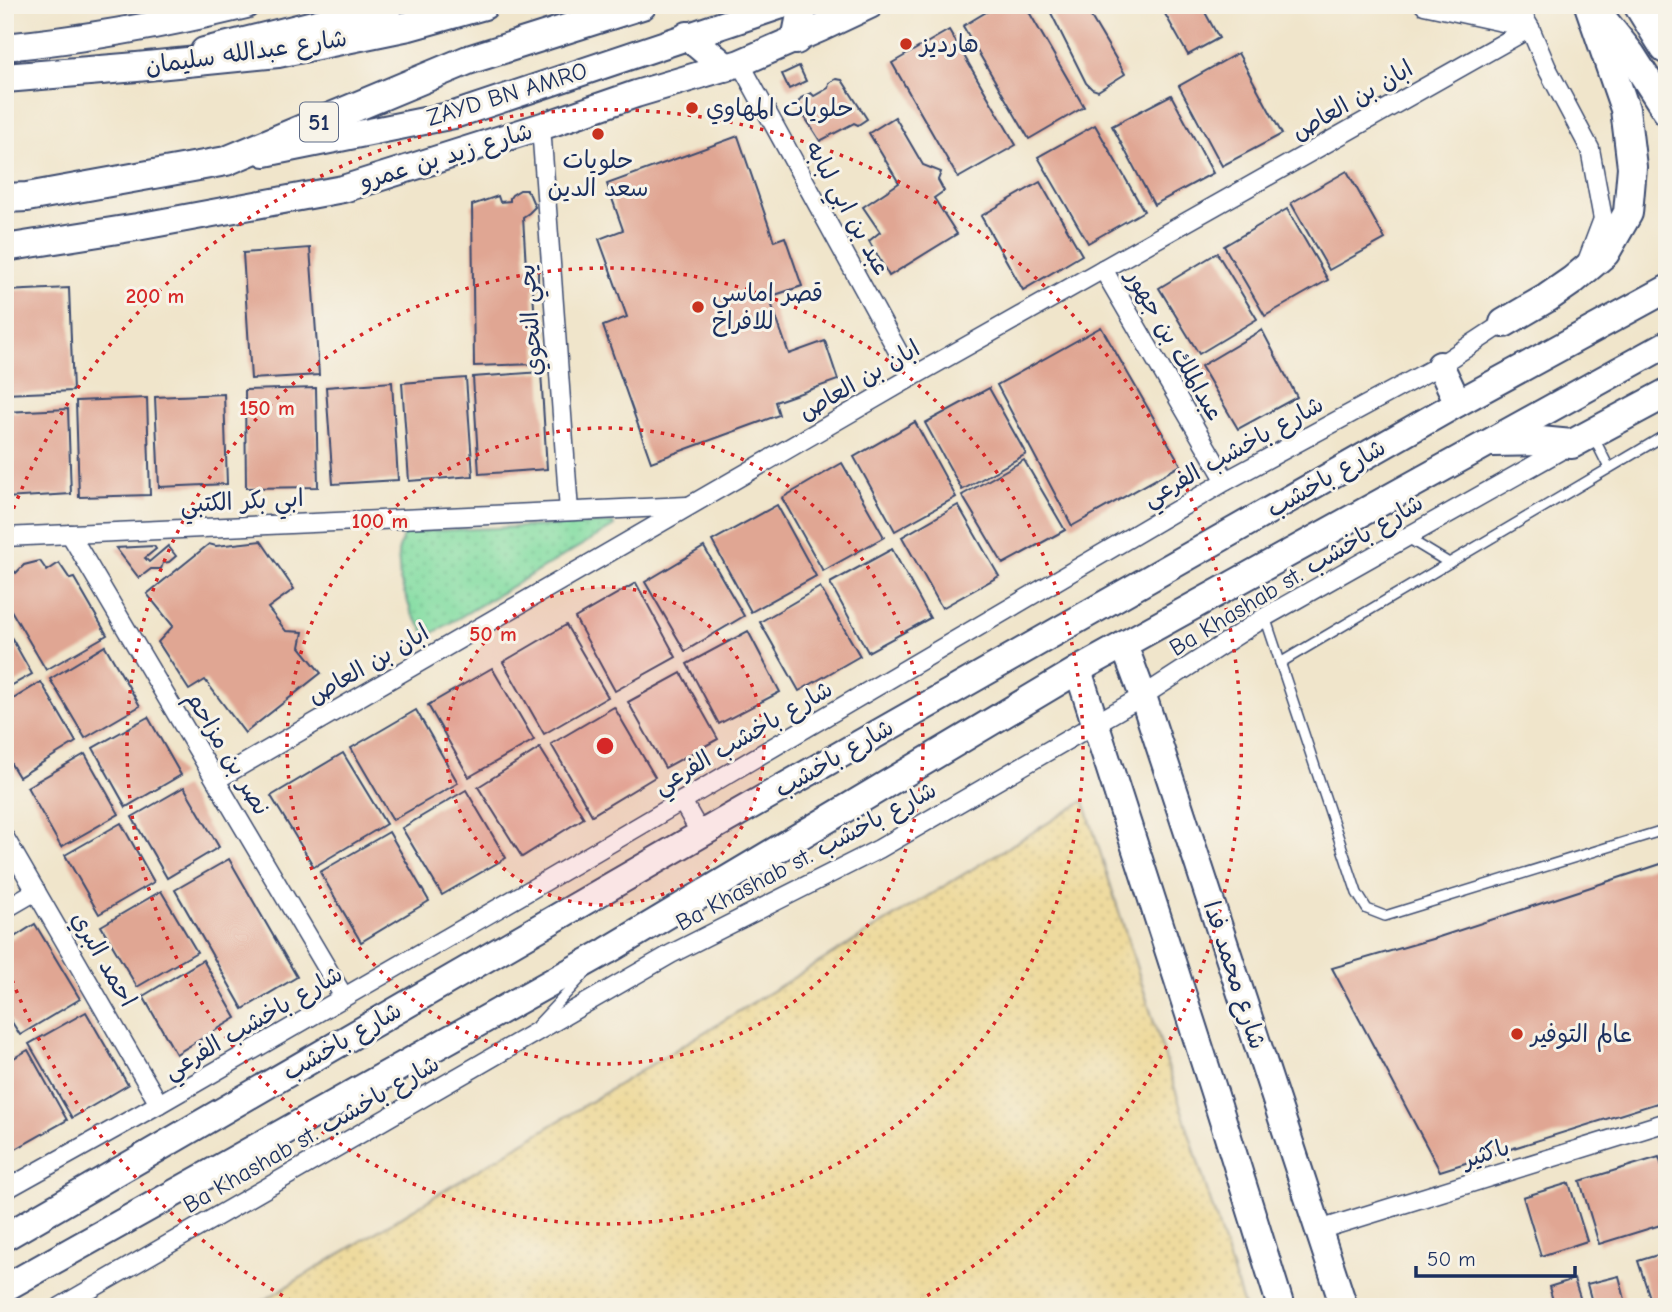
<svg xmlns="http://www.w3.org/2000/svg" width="1672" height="1312" font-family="'Comic Neue','Playpen Sans Arabic',sans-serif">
<defs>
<pattern id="sand-dots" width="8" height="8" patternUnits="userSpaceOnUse" patternTransform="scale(1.75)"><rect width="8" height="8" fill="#eeda9e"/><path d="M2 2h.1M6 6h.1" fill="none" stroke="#ccbb8a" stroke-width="1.8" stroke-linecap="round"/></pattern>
<pattern id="park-dots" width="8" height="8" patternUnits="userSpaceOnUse" patternTransform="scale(1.75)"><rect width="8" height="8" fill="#84dda3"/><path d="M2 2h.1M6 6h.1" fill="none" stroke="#71be8f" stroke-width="1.8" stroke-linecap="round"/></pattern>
</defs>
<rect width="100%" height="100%" fill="#f7f3e8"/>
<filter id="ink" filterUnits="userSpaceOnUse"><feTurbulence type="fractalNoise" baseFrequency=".0143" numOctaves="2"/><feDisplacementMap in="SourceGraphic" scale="14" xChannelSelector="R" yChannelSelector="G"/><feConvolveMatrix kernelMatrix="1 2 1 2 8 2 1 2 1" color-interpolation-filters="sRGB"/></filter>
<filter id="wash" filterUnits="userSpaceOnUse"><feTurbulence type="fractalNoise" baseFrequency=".00686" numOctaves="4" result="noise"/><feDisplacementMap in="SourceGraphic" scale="28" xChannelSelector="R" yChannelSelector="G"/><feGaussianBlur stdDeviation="1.57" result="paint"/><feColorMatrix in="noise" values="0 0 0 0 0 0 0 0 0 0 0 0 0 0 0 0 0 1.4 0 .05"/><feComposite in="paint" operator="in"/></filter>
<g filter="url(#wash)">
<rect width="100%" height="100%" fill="#f0e5cb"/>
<path fill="url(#sand-dots)" stroke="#84847e" stroke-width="2" d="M 1084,801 L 1244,1307 L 253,1307 Z"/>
<path fill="url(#park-dots)" stroke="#508680" stroke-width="2" d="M 613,523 L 614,526 L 428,636 L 412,614 L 400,580 L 398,552 L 404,532 Z"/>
<g id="blocks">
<g fill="#e0a693">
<path d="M 998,5 L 1025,5 L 1084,107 L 1029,139 L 963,26 Z"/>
<path d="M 1065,5 L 1084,5 L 1125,74 L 1098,91 L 1092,89 L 1086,83 L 1051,13 Z"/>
<path d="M 1160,5 L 1201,5 L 1219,38 L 1188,55 Z"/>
<path d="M 949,30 L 1016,145 L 958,178 L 892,63 Z"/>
<path d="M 1238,53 L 1282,134 L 1222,166 L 1179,86 Z"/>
<path d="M 799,66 L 806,81 L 789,89 L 782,74 Z"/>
<path d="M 836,79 L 842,80 L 867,119 L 858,125 L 854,123 L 820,141 L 799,108 L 798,103 L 801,98 L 811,93 L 814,96 L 828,88 L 829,83 Z"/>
<path d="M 1171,95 L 1213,173 L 1154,205 L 1112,126 Z"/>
<path d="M 895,117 L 923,165 L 941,172 L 938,180 L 944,191 L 934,198 L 957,234 L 889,276 L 869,241 L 880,232 L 863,207 L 899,183 L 869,133 Z"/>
<path d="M 1095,125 L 1144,211 L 1088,243 L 1038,157 Z"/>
<path d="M 738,136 L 774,241 L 785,237 L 802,286 L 769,297 L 789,354 L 825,341 L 838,380 L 775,402 L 779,415 L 651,462 L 603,326 L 627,317 L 599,239 L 623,230 L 607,184 Z"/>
<path d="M 1347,171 L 1385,239 L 1329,270 L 1291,203 Z"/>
<path d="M 1040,182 L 1082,255 L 1023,290 L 981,216 Z"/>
<path d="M 520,190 L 526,190 L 530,195 L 535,207 L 529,213 L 523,217 L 526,267 L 538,268 L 538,288 L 533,289 L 537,364 L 474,366 L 472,205 L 498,196 L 500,202 L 510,201 L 510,198 L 512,195 Z"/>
<path d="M 1287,209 L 1328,280 L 1265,316 L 1224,246 Z"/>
<path d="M 310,248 L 319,375 L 251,379 L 243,253 Z"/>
<path d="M 1217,253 L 1257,319 L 1199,354 L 1159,288 Z"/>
<path d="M 69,288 L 73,391 L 5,394 L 5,291 Z"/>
<path d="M 1101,327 L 1181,465 L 1072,526 L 997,385 Z"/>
<path d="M 1262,330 L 1297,397 L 1238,429 L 1201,366 Z"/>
<path d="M 541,372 L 547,469 L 479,474 L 473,377 Z"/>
<path d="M 466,378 L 473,476 L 409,481 L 402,383 Z"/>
<path d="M 392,382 L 398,480 L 333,484 L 326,387 Z"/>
<path d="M 316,388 L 318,487 L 246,488 L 245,390 Z"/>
<path d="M 989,388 L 1026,454 L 962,490 L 925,423 Z"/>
<path d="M 224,394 L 227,484 L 159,487 L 155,397 Z"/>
<path d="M 147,398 L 150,495 L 79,497 L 76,401 Z"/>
<path d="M 68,409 L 71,494 L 5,498 L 5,412 Z"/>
<path d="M 915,422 L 956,497 L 895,531 L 854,457 Z"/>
<path d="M 1024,460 L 1065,530 L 1003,564 L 962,495 Z"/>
<path d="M 842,463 L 884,537 L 823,571 L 782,498 Z"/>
<path d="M 777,505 L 816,576 L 751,612 L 712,541 Z"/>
<path d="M 958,505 L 999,576 L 942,608 L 902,537 Z"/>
<path d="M 261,541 L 294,589 L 268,608 L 286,631 L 303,632 L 300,647 L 321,673 L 245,733 L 205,680 L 189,690 L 158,642 L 173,626 L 147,594 L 209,544 L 216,546 Z"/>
<path d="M 154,546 L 156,549 L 145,558 L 149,562 L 168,546 L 176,556 L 169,562 L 163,563 L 161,569 L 151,569 L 139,578 L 116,548 Z"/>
<path d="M 704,547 L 744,616 L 685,651 L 645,582 Z"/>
<path d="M 892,549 L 930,618 L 868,652 L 830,583 Z"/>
<path d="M 40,561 L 47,571 L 59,563 L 70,579 L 74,578 L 107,635 L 46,670 L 5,600 L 5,572 L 12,569 L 16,573 L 24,565 Z"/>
<path d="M 636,583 L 676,657 L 615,691 L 575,618 Z"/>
<path d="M 820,587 L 860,656 L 799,691 L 760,622 Z"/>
<path d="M 566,625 L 608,697 L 544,734 L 503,662 Z"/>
<path d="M 5,626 L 32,674 L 5,689 Z"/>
<path d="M 748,631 L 780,692 L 719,724 L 687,664 Z"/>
<path d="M 105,646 L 140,706 L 85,738 L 50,679 Z"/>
<path d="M 492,668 L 534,740 L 469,777 L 428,705 Z"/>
<path d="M 681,673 L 718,739 L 665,768 L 628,702 Z"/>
<path d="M 41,682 L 76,742 L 19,777 L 5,754 L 5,704 Z"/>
<path d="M 614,707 L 655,777 L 592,815 L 551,744 Z"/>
<path d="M 416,710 L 458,783 L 393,820 L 351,748 Z"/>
<path d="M 148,717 L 181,775 L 126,807 L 93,748 Z"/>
<path d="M 540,748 L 584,818 L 522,857 L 478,787 Z"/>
<path d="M 343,753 L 386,824 L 314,867 L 271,796 Z"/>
<path d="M 85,754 L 119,814 L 61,847 L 27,787 Z"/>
<path d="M 184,787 L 219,847 L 167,878 L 132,817 Z"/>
<path d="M 466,790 L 506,858 L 442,895 L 402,828 Z"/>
<path d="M 121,823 L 154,882 L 99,914 L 65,855 Z"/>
<path d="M 389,832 L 429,901 L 361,942 L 320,872 Z"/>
<path d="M 229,859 L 297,977 L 243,1009 L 175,890 Z"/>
<path d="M 1667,862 L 1667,1100 L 1440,1171 L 1332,968 L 1439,937 Z"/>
<path d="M 161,891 L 197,952 L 137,987 L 101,926 Z"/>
<path d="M 35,924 L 80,999 L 20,1035 L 5,1011 L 5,943 Z"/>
<path d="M 203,960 L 236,1018 L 176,1054 L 143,996 Z"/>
<path d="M 86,1012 L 128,1085 L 72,1118 L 29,1044 Z"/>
<path d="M 28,1050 L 67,1120 L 5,1155 L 5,1063 Z"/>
<path d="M 1659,1157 L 1667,1182 L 1667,1223 L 1599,1244 L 1580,1181 Z"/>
<path d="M 1569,1183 L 1587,1241 L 1541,1256 L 1523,1197 Z"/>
<path d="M 1667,1252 L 1667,1307 L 1635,1307 L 1651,1301 L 1638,1261 Z"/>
<path d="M 1619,1276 L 1627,1307 L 1601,1307 L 1600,1304 L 1593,1306 L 1587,1284 Z"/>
<path d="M 1574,1279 L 1583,1307 L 1555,1307 L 1549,1287 Z"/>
</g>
</g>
</g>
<g filter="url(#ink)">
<use href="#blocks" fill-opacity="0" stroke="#3b4a6e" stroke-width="2"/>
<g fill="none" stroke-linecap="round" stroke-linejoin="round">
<g stroke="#3b4a6e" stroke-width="12">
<g id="lane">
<path d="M 1594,438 L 1609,468"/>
<path d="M 1406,537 L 1449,563"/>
<path d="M 1265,617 L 1357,893 L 1367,909 L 1385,916 L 1667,829"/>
<path d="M 1280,663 L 1667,434"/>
<path d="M 537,1025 L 583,976"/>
</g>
</g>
<g stroke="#3b4a6e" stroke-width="21">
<g id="street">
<path d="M 1424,5 L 1530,28"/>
<path d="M 1517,5 L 1530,28 L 1547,68 L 1590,149 L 1603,219 L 1586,264"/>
<path d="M 740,63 L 912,377"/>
<path d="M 541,126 L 569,511"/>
<path d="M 1103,269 L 1226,481"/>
<path d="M 70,534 L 344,997"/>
<path d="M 5,537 L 687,506"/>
<path d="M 216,780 L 912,377 L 1530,28"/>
<path d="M 682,801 L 701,834"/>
<path d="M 5,838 L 159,1104"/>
<path d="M 5,909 L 36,891"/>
<path d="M 5,1190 L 159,1104 L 544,882 L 1226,481 L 1440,365 L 1504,323"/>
<path d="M 1319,1230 L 1667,1122"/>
<path d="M 60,1307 L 671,954 L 879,849 L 1143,696 L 1265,617 L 1570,445"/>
</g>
</g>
<g stroke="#3b4a6e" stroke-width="30">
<g id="secondary">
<path d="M 5,47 C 86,39 167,24 246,5"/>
<path d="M 204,51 L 390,5"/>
<path d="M 265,153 L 454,115 L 782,5"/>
<path d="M 5,248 L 137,227 L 343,189 L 552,123 L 636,94 L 740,63 L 821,28 L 870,5"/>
<path d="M 1440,365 L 1458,403"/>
<path d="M 1124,645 L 1143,696 L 1344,1307"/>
<path d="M 1078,670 L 1214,1092 L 1281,1307"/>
<path d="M 5,1237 L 701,834 L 1458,403 L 1667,289"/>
<path d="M 5,1288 L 607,951 L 1078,670 L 1667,344"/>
</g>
</g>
<g stroke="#3b4a6e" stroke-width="32">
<g id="primary">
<path d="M 1600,16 L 1631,55 L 1667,111"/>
<path d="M 688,36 L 725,67"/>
<path d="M 796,40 L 803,5"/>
<path d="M 5,78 L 137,67 L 278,53 L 409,26 L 484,5"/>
<path d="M 5,198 L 27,197 L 226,161 L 468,60 L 642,5"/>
<path d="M 1504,323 L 1547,298 L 1573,280 L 1605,253 L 1628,213 L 1632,167 L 1625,109 L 1589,5"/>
<path d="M 1493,442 L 1540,441 L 1572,444 L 1667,393"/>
</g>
</g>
<g stroke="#3b4a6e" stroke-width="37">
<path id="highway" d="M 1641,5 L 1667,47"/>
</g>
<use href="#lane" stroke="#fff" stroke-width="9"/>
<use href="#street" stroke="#fff" stroke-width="18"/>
<use href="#secondary" stroke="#fff" stroke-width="26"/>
<use href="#primary" stroke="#fff" stroke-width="28"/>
<use href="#highway" stroke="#fff" stroke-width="33"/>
</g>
</g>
<circle cx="605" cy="746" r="159" fill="#d62828" fill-opacity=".12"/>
<g fill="none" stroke="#d62828" stroke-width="3.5" stroke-dasharray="3.5 7">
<circle cx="605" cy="746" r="159"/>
<circle cx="605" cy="746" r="318"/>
<circle cx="605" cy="746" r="478"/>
<path d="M301 1306A637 637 0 0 1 6 964M6 528A637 637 0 1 1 909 1306"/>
</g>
<g fill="#c8321e" stroke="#f7f3e8" stroke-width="2.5">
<circle cx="906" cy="44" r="7"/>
<circle cx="692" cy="108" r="7"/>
<circle cx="598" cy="134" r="7"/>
<circle cx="698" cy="307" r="7"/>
<circle cx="1517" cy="1034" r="7"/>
</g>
<g text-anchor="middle" stroke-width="6" stroke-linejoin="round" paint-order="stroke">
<rect fill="#f7f3e8" stroke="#5d6a87" stroke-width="2" x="300" y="102.5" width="38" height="39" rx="5"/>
<g font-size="23" font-weight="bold" fill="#1b2f5e">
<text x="319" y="130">51</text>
</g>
<g font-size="24" fill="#1b2f5e" stroke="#f7f3e8" text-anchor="start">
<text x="920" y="52">هارديز</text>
<text x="706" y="116">حلويات المهاوي</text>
<text x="598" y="168" text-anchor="middle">حلويات<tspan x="598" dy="28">سعد الدين</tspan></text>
<text x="712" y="301">قصر اماسي<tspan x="712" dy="28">للافراح</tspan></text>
<text x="1531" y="1042">عالم التوفير</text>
</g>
<g font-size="24" fill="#1b2f5e" stroke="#f7f3e8">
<text transform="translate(246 52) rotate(-8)" y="8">شارع عبدالله سليمان</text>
<text transform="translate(507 94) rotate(-17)" y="8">ZAYD BN AMRO</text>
<text transform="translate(1352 100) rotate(-30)" y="8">ابان بن العاص</text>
<text transform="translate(446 156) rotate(-17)" y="8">شارع زيد بن عمرو</text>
<text transform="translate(848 208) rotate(61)" y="8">عبد بن ابي لبابه</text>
<text transform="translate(530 320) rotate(-94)" y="8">يحي النحوي</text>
<text transform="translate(1175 345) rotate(60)" y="8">عبدالملك بن جهور</text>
<text transform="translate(859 380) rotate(-30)" y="8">ابان بن العاص</text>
<text transform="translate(1233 451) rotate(-29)" y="8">شارع باخشب الفرعي</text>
<text transform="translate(1326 478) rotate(-30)" y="8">شارع باخشب</text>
<text transform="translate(242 501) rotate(-3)" y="8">ابي بكر الكتبي</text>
<text transform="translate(1296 575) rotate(-31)" y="8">Ba Khashab st. شارع باخشب</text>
<text transform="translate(368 664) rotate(-30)" y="8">ابان بن العاص</text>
<text transform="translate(743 737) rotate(-30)" y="8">شارع باخشب الفرعي</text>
<text transform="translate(228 753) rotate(59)" y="8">نصر بن مزاحم</text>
<text transform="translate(834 758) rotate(-30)" y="8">شارع باخشب</text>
<text transform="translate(806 856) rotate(-28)" y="8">Ba Khashab st. شارع باخشب</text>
<text transform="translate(104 959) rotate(60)" y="8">احمد البري</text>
<text transform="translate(1235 975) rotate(72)" y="8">شارع محمد فدا</text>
<text transform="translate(253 1022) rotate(-30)" y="8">شارع باخشب الفرعي</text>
<text transform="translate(342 1041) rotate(-30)" y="8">شارع باخشب</text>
<text transform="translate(311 1134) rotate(-30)" y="8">Ba Khashab st. شارع باخشب</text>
<text transform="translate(1486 1153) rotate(-17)" y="8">باكثير</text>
</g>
</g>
<circle cx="605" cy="746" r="10" fill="#d62828" stroke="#f7f3e8" stroke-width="3.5"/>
<g font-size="21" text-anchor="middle" font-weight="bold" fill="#d62828" stroke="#f7f3e8" stroke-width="6" stroke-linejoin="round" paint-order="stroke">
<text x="155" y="303">200 m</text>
<text x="267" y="415">150 m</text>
<text x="380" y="528">100 m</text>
<text x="493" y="641">50 m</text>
</g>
<rect width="1672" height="1312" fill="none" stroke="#f7f3e8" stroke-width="28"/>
<path d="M1416 1266v10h159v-10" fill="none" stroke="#1b2f5e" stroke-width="3.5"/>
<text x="1427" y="1266" font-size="21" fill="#1b2f5e" stroke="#f7f3e8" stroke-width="5" paint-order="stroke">50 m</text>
</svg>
